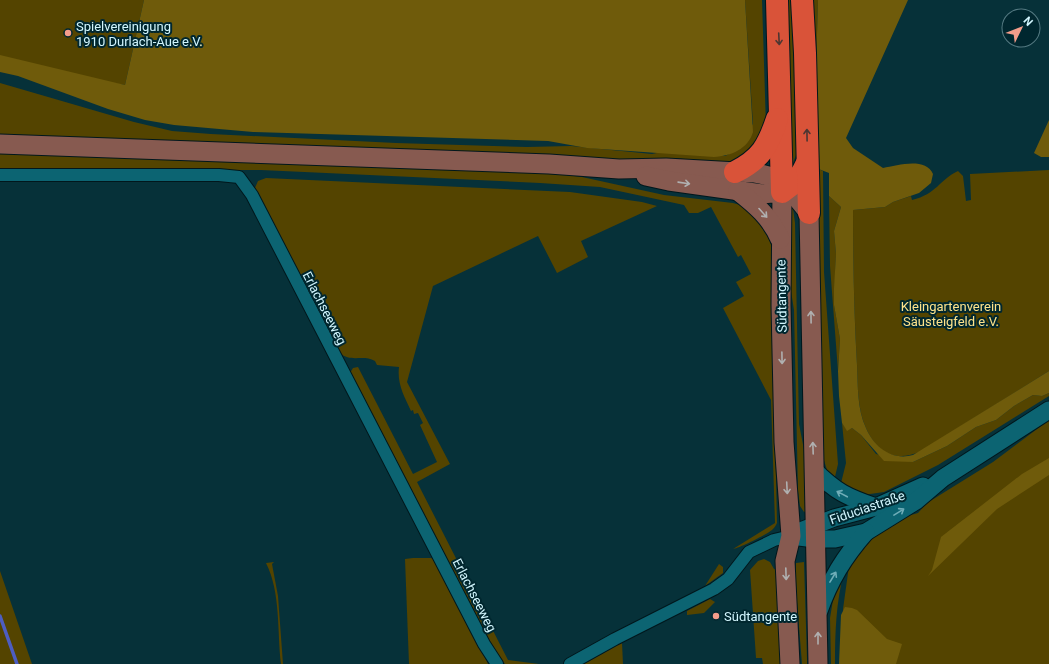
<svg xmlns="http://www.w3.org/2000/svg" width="1049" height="664" font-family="Roboto,sans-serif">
<rect width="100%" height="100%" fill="#063139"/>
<g fill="#544400">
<path d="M 0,0 L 144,0 L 125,85 L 0,66 Z"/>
<path d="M 745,0 L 762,0 L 766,127 L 764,138 L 736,165 L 675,158 L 640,162 L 0,134 L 0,83 L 134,122 L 172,131 L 211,134 L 396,143 L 527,147 L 571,146 L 652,154 L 661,152 L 725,156 L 733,152 L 753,124 Z"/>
<path d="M 784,0 L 795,0 L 799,147 L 793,163 L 791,164 Z"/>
<path d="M 810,0 L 818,0 L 815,102 Z"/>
<path d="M 0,153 L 543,172 L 582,177 L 664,195 L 733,203 C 751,207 767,227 771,245 L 777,523 C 776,525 775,527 773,529 C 770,533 738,549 733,549 L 775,523 L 771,400 L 723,308 L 744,296 L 736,282 L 751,274 L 741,255 L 738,257 L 711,207 L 698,213 L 689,213 L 684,205 L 600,187 L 540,183 L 261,170 L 0,170 Z"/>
<path d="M 816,168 L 823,171 L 824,272 L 838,464 L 834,481 L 827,470 L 822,454 Z"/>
<path d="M 1049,170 L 1049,371 L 921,451 C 896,463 877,453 866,428 C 857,408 858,386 857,365 C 854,313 853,262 853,210 L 885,207 L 893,202 L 911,196 L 912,200 C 937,194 939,180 958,171 L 963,176 L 966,201 L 971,200 L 970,174 Z"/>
<path d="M 266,178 L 570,192 L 642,202 L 657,206 L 581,241 L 588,257 L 557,273 L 538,236 L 433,286 L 407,382 L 450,464 L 417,482 L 508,660 L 539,664 L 505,664 L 492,646 L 350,373 L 353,368 L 358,367 L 413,474 L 437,462 L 420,425 L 423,423 L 418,413 L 414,414 L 413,410 L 411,411 C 404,396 397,384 399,367 L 377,365 L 375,361 C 363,354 351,363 340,353 L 254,190 L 258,181 Z"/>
<path d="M 829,196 L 841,207 L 834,231 L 836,254 L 834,305 L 840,339 L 838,371 L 830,266 Z"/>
<path d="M 791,207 L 793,209 L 795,223 L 799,424 L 806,460 L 806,511 L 804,512 L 800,506 L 798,491 L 794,310 L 790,285 Z"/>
<path d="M 1049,393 L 1049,396 L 938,465 L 884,492 L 863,495 L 840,487 L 846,463 L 842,423 L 847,430 L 852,428 L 861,435 L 876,454 L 913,462 L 947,446 L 976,427 L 996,420 L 1014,406 L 1033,395 L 1042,396 Z"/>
<path d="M 1049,420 L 1049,664 L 844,664 L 843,609 L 849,566 L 866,541 L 904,517 L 918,513 L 927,503 L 993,462 Z"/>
<path d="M 413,558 L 431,558 L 435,560 L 488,664 L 409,664 L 405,559 Z"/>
<path d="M 764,559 L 770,562 L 774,569 L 778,570 L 785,664 L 763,664 L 762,658 L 756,658 L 750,570 L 758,561 Z"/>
<path d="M 274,562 L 272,564 L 278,596 L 283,664 L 281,664 C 277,631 281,593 266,563 Z"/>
<path d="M 804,562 L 807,659 L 807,664 L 802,664 L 795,577 L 796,563 Z"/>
<path d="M 719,564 L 723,567 L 723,573 L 705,586 Z"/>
<path d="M 0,571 L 32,664 L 0,664 Z"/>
<path d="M 844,572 C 836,602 835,633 835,664 L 831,664 L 830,618 L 833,600 Z"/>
<path d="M 710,599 L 715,602 L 704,613 L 687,615 L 687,611 Z"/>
<path d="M 622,643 L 623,664 L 584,664 Z"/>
</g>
<g fill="#6f5b0b">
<path d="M 144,0 L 745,0 L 753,132 C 748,149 731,156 714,157 L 587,148 L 548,141 L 253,132 L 174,125 L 145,120 L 108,109 L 18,76 L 0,72 L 0,55 L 125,85 Z"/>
<path d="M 818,0 L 908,0 L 846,138 L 853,148 L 883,168 C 898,165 926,157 933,174 L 931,183 L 919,193 L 893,202 L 885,207 L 853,210 C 853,262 854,314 857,365 C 858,386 857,409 866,428 C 874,447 892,461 913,455 L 1049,371 L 1049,393 L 1042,396 L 1033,395 L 1014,406 L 996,420 L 976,427 L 947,446 L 913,462 L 884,461 L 861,435 L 852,428 L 847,431 L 842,423 L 839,396 L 838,371 L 840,339 L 834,305 L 834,288 L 836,254 L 834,231 L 841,207 L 829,196 L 829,173 L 816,168 L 815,102 Z"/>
<path d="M 1049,120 L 1049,157 L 1041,157 L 1034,153 Z"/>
<path d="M 1049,458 L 1049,475 L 997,509 L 928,576 L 932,570 L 941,537 L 1022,474 Z"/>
<path d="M 845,607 L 852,608 L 857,610 L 887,639 L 902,644 L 896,664 L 839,664 L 841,615 Z"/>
</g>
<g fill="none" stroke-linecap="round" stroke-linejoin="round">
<path stroke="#4d5dc1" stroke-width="3.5" d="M 0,616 L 17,664"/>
<g stroke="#01171c" stroke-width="14">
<g id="street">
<path d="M 0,175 L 219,175 L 239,177 L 252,195 L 484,644 L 497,664"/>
<path d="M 570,664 L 615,639 L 714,589 L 728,579 L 749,552 L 774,540 L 791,536"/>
</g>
</g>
<g stroke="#01171c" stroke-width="19">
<g id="secondary">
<path d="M 814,470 C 836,492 847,497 876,507"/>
<path d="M 803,530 L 834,518 L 876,507 L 923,486"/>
<path d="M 791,536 L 815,539 L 835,539 L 866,532 L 916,501 L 943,478 L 1049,410"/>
<path d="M 819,611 C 830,580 844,557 866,532"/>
</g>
</g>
<g stroke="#01171c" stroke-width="21">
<g id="primary">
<path d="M 0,144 L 549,164 L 619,169 L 666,168 L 755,173 C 784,177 792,192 809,213 L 818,664"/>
<path d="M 646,176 L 669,181 L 762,194 L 782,192 L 781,305 L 784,442 L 791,536 L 785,561 L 790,664"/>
<path d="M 738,191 C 756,205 771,218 780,239"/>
</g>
</g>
<g stroke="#01171c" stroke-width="24">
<g id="highway">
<path d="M 777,0 L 782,192 L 799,179 L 807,163"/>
<path d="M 802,0 L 805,53 L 809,213"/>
<path d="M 735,172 C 761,159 768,146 777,119"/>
</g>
</g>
<use href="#street" stroke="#0c6472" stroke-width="12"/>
<use href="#secondary" stroke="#0c6472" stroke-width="17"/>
<use href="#primary" stroke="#875a50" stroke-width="19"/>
<use href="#highway" stroke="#d95339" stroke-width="22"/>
</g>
<defs><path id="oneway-shaft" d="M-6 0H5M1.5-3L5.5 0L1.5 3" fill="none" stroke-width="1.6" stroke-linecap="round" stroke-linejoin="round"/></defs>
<g stroke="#4c3632">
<use href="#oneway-shaft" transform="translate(779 39) rotate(87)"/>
<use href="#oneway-shaft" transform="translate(807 135) rotate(-91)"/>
</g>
<g stroke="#b0b0b0">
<use href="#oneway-shaft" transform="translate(684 183) rotate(8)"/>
<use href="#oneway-shaft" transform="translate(763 213) rotate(48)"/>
<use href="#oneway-shaft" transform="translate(811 317) rotate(-91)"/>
<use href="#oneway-shaft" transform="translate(782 358) rotate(89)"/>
<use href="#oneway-shaft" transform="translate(813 448) rotate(-92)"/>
<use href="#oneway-shaft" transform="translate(787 488) rotate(87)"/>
<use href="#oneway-shaft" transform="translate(786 574) rotate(88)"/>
<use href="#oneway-shaft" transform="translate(818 638) rotate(-90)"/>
</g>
<g stroke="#6fadb8">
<use href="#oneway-shaft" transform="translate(842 494) rotate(-152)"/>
<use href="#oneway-shaft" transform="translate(899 512) rotate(-32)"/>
<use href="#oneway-shaft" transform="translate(833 577) rotate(-59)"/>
</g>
<g fill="#f49d8b" stroke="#00272f" stroke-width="1.5">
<circle cx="68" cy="33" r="4"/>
<circle cx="716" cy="616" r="4"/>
</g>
<g text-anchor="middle" stroke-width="4" stroke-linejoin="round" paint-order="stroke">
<g font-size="13" fill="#d2f6fe" stroke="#00272f" text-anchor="start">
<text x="76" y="31">Spielvereinigung<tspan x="76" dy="15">1910 Durlach-Aue e.V.</tspan></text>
<text x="724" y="621">Südtangente</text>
</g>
<g font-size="13" fill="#d2f6fe" stroke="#00272f">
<text transform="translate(781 296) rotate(-91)" y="5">Südtangente</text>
<text transform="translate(325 308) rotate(63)" y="5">Erlachseeweg</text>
<text transform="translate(867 507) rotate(-19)" y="5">Fiduciastraße</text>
<text transform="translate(475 595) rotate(63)" y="5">Erlachseeweg</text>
</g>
<g font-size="13" fill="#fee38b" stroke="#00272f">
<text x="951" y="311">Kleingartenverein<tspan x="951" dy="15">Säusteigfeld e.V.</tspan></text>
</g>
</g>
<g transform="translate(1021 28) rotate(47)"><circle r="19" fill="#00272f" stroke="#547a82"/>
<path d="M0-3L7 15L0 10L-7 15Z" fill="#f49d8b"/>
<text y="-6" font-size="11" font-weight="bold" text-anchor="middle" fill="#d2f6fe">N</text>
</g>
</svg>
